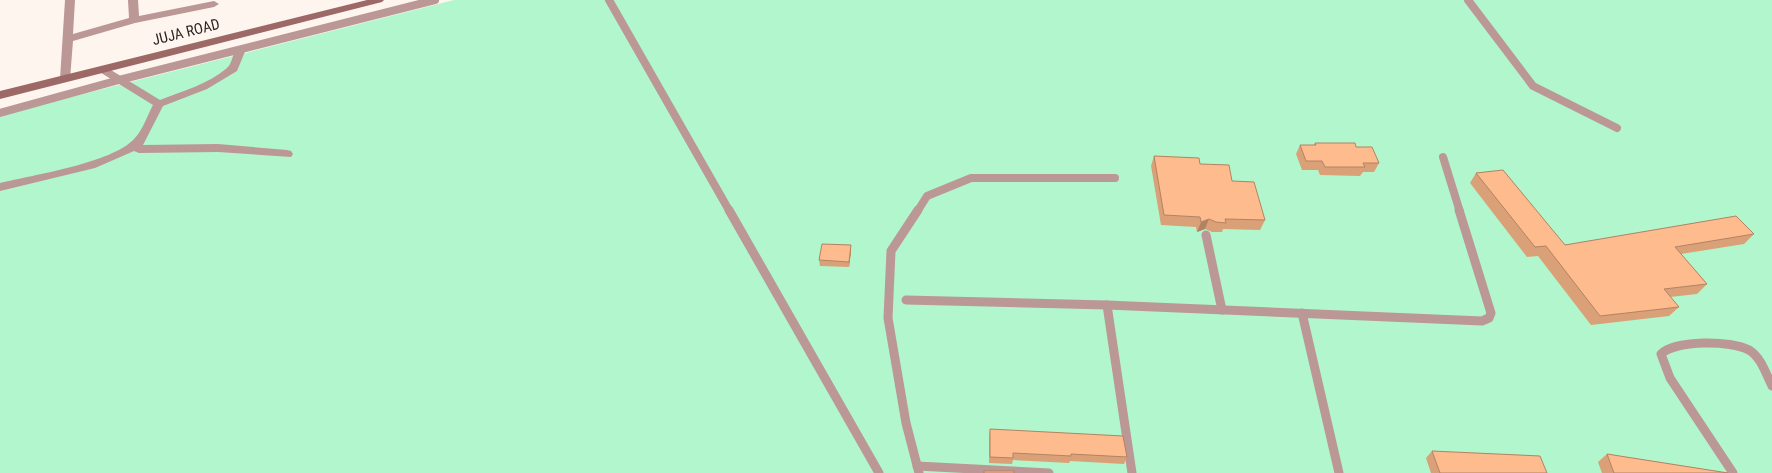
<svg xmlns="http://www.w3.org/2000/svg" width="1772" height="473" font-family="'Roboto Condensed',sans-serif">
<rect width="100%" height="100%" fill="#fef5ef"/>
<path fill="#b1f6cc" d="M 454,0 L 1772,0 L 1772,473 L 0,473 L 0,115 Z"/>
<g fill="none" stroke-linecap="round" stroke-linejoin="round">
<g stroke="#bb9795" stroke-width="8">
<path d="M 609,0 L 730,212"/>
<path d="M 1468,0 L 1533,86 L 1617,128"/>
<path d="M 0,113 L 119,80 L 435,0"/>
<path d="M 1443,157 L 1460,212"/>
<path d="M 917,212 L 927,196 L 971,178 L 1115,178"/>
</g>
<g stroke="#bb9795" stroke-width="9">
<path d="M 729,210 L 879,473"/>
<path d="M 918,210 L 891,251 L 888,318 L 906,423 L 919,473"/>
<path d="M 1206,235 L 1222,310"/>
<path d="M 906,300 L 1107,305 L 1482,321 L 1489,318 L 1491,313 L 1459,210"/>
<path d="M 1107,305 L 1132,473"/>
<path d="M 1302,313 L 1339,473"/>
<path d="M 917,466 L 1049,473"/>
<path d="M 1733,473 L 1670,378 L 1661,354 C 1675,340 1731,340 1749,350 C 1761,357 1766,374 1772,386"/>
</g>
<g fill="#bb9795" fill-rule="evenodd">
<path d="M 65,0 L 75,0 L 73,34 L 129,18 L 128,0 L 138,0 L 139,16 L 214,1 L 219,4 L 214,7 L 135,23 L 73,41 L 70,79 L 65,82 L 60,79 Z"/>
<path d="M 241,46 L 246,49 L 237,71 L 207,89 L 163,106 L 143,145 L 218,144 L 287,150 L 291,151 L 293,154 L 291,157 L 218,152 L 139,153 L 134,151 L 95,168 L 0,191 L 0,183 C 33,175 112,163 134,139 C 143,130 147,116 153,105 L 98,71 L 98,67 L 106,67 L 160,100 C 182,91 209,84 227,68 C 234,62 232,48 241,46 Z"/>
</g>
<path fill="#9c6967" fill-rule="evenodd" d="M 367,0 L 384,0 L 382,2 L 0,99 L 0,91 Z"/>
</g>
<g fill="#daa179">
<path d="M 1315,143 L 1356,147 L 1379,163 L 1374,172 L 1363,172 L 1360,176 L 1320,175 L 1318,170 L 1302,170 L 1296,154 L 1300,145 L 1314,145 Z"/>
<path d="M 1154,156 L 1200,164 L 1232,181 L 1265,220 L 1260,230 L 1223,229 L 1222,232 L 1212,232 L 1205,229 L 1197,232 L 1196,227 L 1161,225 L 1151,166 Z"/>
<path d="M 1476,173 L 1565,245 L 1754,234 L 1744,244 L 1681,254 L 1707,284 L 1697,294 L 1670,297 L 1679,307 L 1669,316 L 1591,325 L 1538,256 L 1527,257 L 1470,183 Z"/>
<path d="M 851,245 L 851,251 L 849,267 L 820,266 L 819,260 Z"/>
<path d="M 990,429 L 1127,457 L 1124,464 L 1070,461 L 1069,463 L 1013,460 L 1012,464 L 989,463 L 989,436 Z"/>
<path d="M 1432,451 L 1547,473 L 1431,473 L 1426,458 Z"/>
<path d="M 1607,454 L 1728,473 L 1602,473 L 1598,462 Z"/>
</g>
<g fill="#b28363">
<path d="M 1209,219 L 1205,229 L 1197,232 L 1201,222 Z"/>
<path d="M 851,245 L 851,251 L 849,267 L 849,262 Z"/>
</g>
<g fill="#febb8d" stroke="#b28363">
<path d="M 1315,143 L 1355,143 L 1356,147 L 1372,147 L 1379,163 L 1363,163 L 1365,167 L 1325,167 L 1322,161 L 1306,161 L 1300,145 L 1316,145 Z"/>
<path d="M 1154,156 L 1199,158 L 1200,164 L 1229,165 L 1232,181 L 1254,182 L 1265,220 L 1225,219 L 1226,223 L 1216,222 L 1209,219 L 1201,222 L 1200,217 L 1164,215 Z"/>
<path d="M 1503,170 L 1565,245 L 1736,216 L 1754,234 L 1675,247 L 1707,284 L 1664,289 L 1679,307 L 1600,316 L 1546,246 L 1535,247 L 1476,173 Z"/>
<path d="M 822,244 L 851,245 L 849,262 L 819,260 Z"/>
<path d="M 990,429 L 1123,436 L 1127,457 L 1071,454 L 1071,456 L 1013,453 L 1013,458 L 990,457 Z"/>
<path d="M 1432,451 L 1540,456 L 1547,473 L 1440,473 Z"/>
<path d="M 1607,454 L 1728,473 L 1614,473 Z"/>
<rect x="984" y="471" width="30" height="2"/>
</g>
<g text-anchor="middle" stroke-width="4" stroke-linejoin="round" paint-order="stroke">
<g font-size="15" fill="#2a2521" stroke="#fef5ef">
<text transform="translate(186 32) rotate(-14)" y="5">JUJA ROAD</text>
</g>
</g>
</svg>
